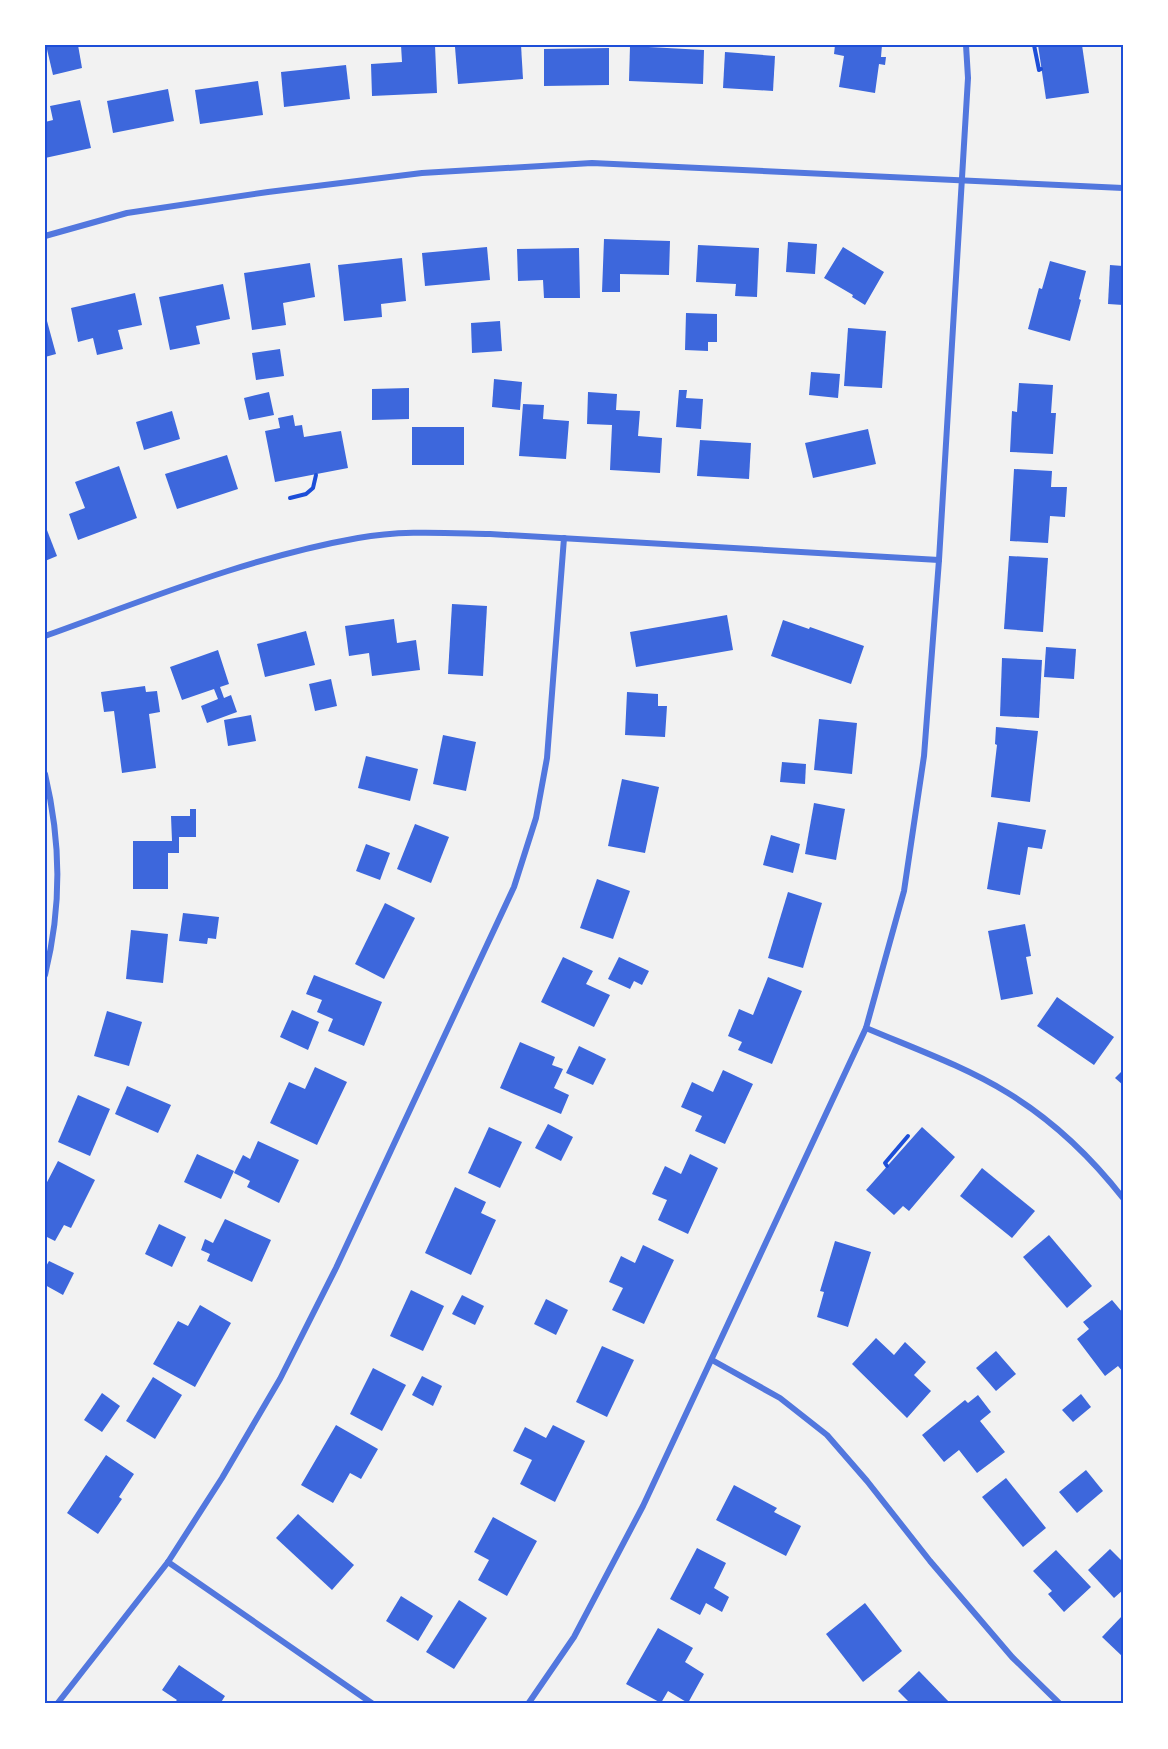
<svg xmlns="http://www.w3.org/2000/svg" width="1168" height="1749" font-family="Jost,sans-serif">
<rect width="100%" height="100%" fill="#f2f2f2"/>
<g fill="#3d67dc">
<path d="M 46,45 L 78,45 L 82,68 L 53,75 Z"/>
<path d="M 401,45 L 435,45 L 437,93 L 372,96 L 371,64 L 402,62 Z"/>
<path d="M 476,45 L 521,45 L 523,79 L 458,84 L 455,47 Z"/>
<path d="M 835,45 L 882,45 L 881,57 L 886,57 L 885,65 L 879,64 L 875,93 L 839,87 L 844,56 L 834,54 Z"/>
<path d="M 1038,45 L 1082,45 L 1089,93 L 1046,99 Z"/>
<path d="M 630,46 L 704,50 L 703,84 L 629,81 Z"/>
<path d="M 609,48 L 609,85 L 544,86 L 544,49 Z"/>
<path d="M 725,52 L 775,56 L 773,91 L 723,88 Z"/>
<path d="M 346,65 L 350,99 L 284,107 L 281,72 Z"/>
<path d="M 258,81 L 263,115 L 200,124 L 195,90 Z"/>
<path d="M 168,89 L 174,121 L 113,133 L 107,101 Z"/>
<path d="M 80,100 L 91,148 L 45,158 L 45,122 L 53,120 L 50,106 Z"/>
<path d="M 604,239 L 670,241 L 669,275 L 620,274 L 620,292 L 602,292 Z"/>
<path d="M 788,242 L 817,244 L 815,274 L 786,272 Z"/>
<path d="M 698,245 L 759,248 L 757,297 L 735,296 L 736,284 L 696,282 Z"/>
<path d="M 487,247 L 490,280 L 425,286 L 422,253 Z"/>
<path d="M 843,247 L 884,272 L 865,305 L 852,297 L 853,295 L 824,278 Z"/>
<path d="M 579,248 L 580,298 L 544,298 L 543,280 L 518,281 L 517,249 Z"/>
<path d="M 402,258 L 406,301 L 381,304 L 382,317 L 344,321 L 338,265 Z"/>
<path d="M 1050,261 L 1086,271 L 1079,299 L 1081,300 L 1070,341 L 1028,329 L 1039,288 L 1042,289 Z"/>
<path d="M 310,263 L 315,297 L 283,303 L 286,325 L 252,330 L 244,273 Z"/>
<path d="M 1110,265 L 1123,266 L 1123,305 L 1108,304 Z"/>
<path d="M 223,284 L 230,319 L 196,326 L 200,344 L 170,350 L 159,297 Z"/>
<path d="M 135,293 L 142,325 L 118,330 L 123,349 L 97,355 L 93,338 L 78,342 L 71,308 Z"/>
<path d="M 686,313 L 717,314 L 717,342 L 708,342 L 708,351 L 685,350 Z"/>
<path d="M 47,321 L 56,354 L 45,357 L 45,322 Z"/>
<path d="M 500,321 L 502,351 L 472,353 L 471,323 Z"/>
<path d="M 848,328 L 886,331 L 882,388 L 844,386 Z"/>
<path d="M 280,349 L 284,376 L 256,380 L 252,353 Z"/>
<path d="M 811,372 L 840,374 L 838,398 L 809,395 Z"/>
<path d="M 494,379 L 522,382 L 520,410 L 492,407 Z"/>
<path d="M 1019,383 L 1053,385 L 1051,413 L 1056,413 L 1053,454 L 1010,452 L 1012,411 L 1017,412 Z"/>
<path d="M 409,388 L 409,419 L 372,420 L 372,389 Z"/>
<path d="M 679,390 L 687,390 L 686,398 L 703,399 L 701,429 L 676,427 Z"/>
<path d="M 269,392 L 274,415 L 249,420 L 244,398 Z"/>
<path d="M 588,392 L 617,394 L 616,410 L 640,411 L 638,436 L 662,438 L 660,473 L 610,470 L 612,425 L 587,424 Z"/>
<path d="M 523,404 L 544,405 L 543,419 L 569,421 L 566,459 L 519,456 Z"/>
<path d="M 172,411 L 180,439 L 144,450 L 136,422 Z"/>
<path d="M 293,415 L 295,426 L 302,425 L 304,437 L 341,431 L 348,468 L 275,482 L 265,431 L 280,428 L 278,418 Z"/>
<rect x="412" y="427" width="52" height="38"/>
<path d="M 868,429 L 876,464 L 813,478 L 805,443 Z"/>
<path d="M 700,440 L 751,443 L 749,479 L 697,476 Z"/>
<path d="M 227,455 L 238,489 L 177,509 L 165,474 Z"/>
<path d="M 119,466 L 137,518 L 78,540 L 69,514 L 85,508 L 75,482 Z"/>
<path d="M 1014,469 L 1052,471 L 1051,487 L 1067,487 L 1065,517 L 1050,516 L 1048,543 L 1010,541 Z"/>
<path d="M 45,525 L 57,556 L 45,561 Z"/>
<path d="M 1009,556 L 1048,558 L 1043,632 L 1004,629 Z"/>
<path d="M 452,604 L 487,606 L 483,676 L 448,674 Z"/>
<path d="M 727,615 L 733,650 L 636,667 L 630,632 Z"/>
<path d="M 394,619 L 397,643 L 416,640 L 420,670 L 372,676 L 369,653 L 349,656 L 345,626 Z"/>
<path d="M 783,620 L 809,629 L 810,627 L 864,646 L 851,684 L 771,656 Z"/>
<path d="M 306,631 L 315,665 L 265,677 L 257,644 Z"/>
<path d="M 1046,647 L 1076,649 L 1074,679 L 1044,677 Z"/>
<path d="M 218,650 L 229,684 L 220,687 L 224,698 L 231,695 L 237,712 L 207,723 L 201,706 L 218,699 L 214,689 L 182,700 L 170,667 Z"/>
<path d="M 1002,658 L 1042,660 L 1039,718 L 1000,716 Z"/>
<path d="M 331,679 L 337,706 L 315,711 L 309,684 Z"/>
<path d="M 145,686 L 146,692 L 157,691 L 160,712 L 149,714 L 156,768 L 122,773 L 114,711 L 104,712 L 101,692 Z"/>
<path d="M 627,692 L 658,694 L 658,706 L 667,706 L 665,737 L 625,735 Z"/>
<path d="M 251,715 L 256,741 L 228,746 L 224,720 Z"/>
<path d="M 819,719 L 857,723 L 852,774 L 814,770 Z"/>
<path d="M 996,727 L 1038,731 L 1030,802 L 991,797 L 997,745 L 995,744 Z"/>
<path d="M 443,735 L 476,742 L 466,791 L 433,784 Z"/>
<path d="M 366,756 L 418,769 L 410,801 L 358,788 Z"/>
<path d="M 782,762 L 806,764 L 805,784 L 780,782 Z"/>
<path d="M 622,779 L 659,787 L 645,853 L 608,846 Z"/>
<path d="M 814,803 L 845,809 L 836,860 L 805,854 Z"/>
<path d="M 190,809 L 196,809 L 196,837 L 179,837 L 179,853 L 168,853 L 168,889 L 133,889 L 133,841 L 172,841 L 171,816 L 190,816 Z"/>
<path d="M 998,822 L 1046,830 L 1042,849 L 1028,847 L 1020,895 L 987,889 Z"/>
<path d="M 415,824 L 449,837 L 431,883 L 397,869 Z"/>
<path d="M 771,835 L 800,844 L 793,873 L 763,865 Z"/>
<path d="M 366,844 L 390,853 L 380,880 L 356,871 Z"/>
<path d="M 597,879 L 630,891 L 613,939 L 580,928 Z"/>
<path d="M 788,892 L 822,903 L 803,968 L 768,958 Z"/>
<path d="M 385,903 L 415,918 L 384,979 L 355,964 Z"/>
<path d="M 183,913 L 219,917 L 216,939 L 208,938 L 207,944 L 179,941 Z"/>
<path d="M 1025,924 L 1031,956 L 1026,957 L 1033,994 L 1001,1000 L 988,931 Z"/>
<path d="M 131,930 L 168,934 L 163,983 L 126,979 Z"/>
<path d="M 563,957 L 593,971 L 586,984 L 610,995 L 594,1027 L 541,1002 Z"/>
<path d="M 619,957 L 649,971 L 642,985 L 634,981 L 630,989 L 608,979 Z"/>
<path d="M 314,975 L 382,1002 L 364,1046 L 328,1031 L 333,1019 L 317,1012 L 322,1000 L 306,994 Z"/>
<path d="M 768,977 L 802,991 L 772,1064 L 738,1050 L 742,1042 L 728,1036 L 739,1009 L 753,1015 Z"/>
<path d="M 1057,997 L 1114,1037 L 1094,1065 L 1037,1026 Z"/>
<path d="M 292,1010 L 319,1022 L 308,1050 L 280,1037 Z"/>
<path d="M 107,1011 L 142,1022 L 129,1066 L 94,1056 Z"/>
<path d="M 520,1042 L 555,1057 L 552,1065 L 563,1069 L 554,1088 L 569,1095 L 561,1114 L 500,1088 Z"/>
<path d="M 579,1046 L 606,1059 L 593,1085 L 566,1073 Z"/>
<path d="M 315,1067 L 347,1082 L 317,1145 L 270,1123 L 289,1082 L 305,1089 Z"/>
<path d="M 723,1070 L 753,1084 L 725,1144 L 695,1131 L 702,1116 L 681,1107 L 692,1082 L 713,1092 Z"/>
<path d="M 1123,1070 L 1123,1085 L 1115,1078 Z"/>
<path d="M 127,1086 L 171,1105 L 158,1133 L 115,1114 Z"/>
<path d="M 78,1095 L 110,1109 L 90,1156 L 58,1142 Z"/>
<path d="M 548,1124 L 573,1137 L 561,1161 L 535,1148 Z"/>
<path d="M 489,1127 L 522,1142 L 500,1188 L 468,1173 Z"/>
<path d="M 922,1127 L 955,1157 L 909,1211 L 903,1206 L 894,1215 L 866,1190 Z"/>
<path d="M 258,1141 L 299,1160 L 279,1203 L 247,1187 L 250,1181 L 234,1173 L 243,1155 L 250,1159 Z"/>
<path d="M 197,1154 L 234,1171 L 221,1199 L 184,1182 Z"/>
<path d="M 690,1154 L 718,1168 L 688,1234 L 658,1220 L 667,1200 L 652,1194 L 665,1166 L 681,1174 Z"/>
<path d="M 58,1161 L 95,1180 L 71,1228 L 64,1225 L 55,1241 L 45,1236 L 45,1186 Z"/>
<path d="M 982,1168 L 1035,1211 L 1012,1238 L 960,1196 Z"/>
<path d="M 455,1187 L 486,1202 L 481,1213 L 496,1220 L 471,1275 L 425,1253 Z"/>
<path d="M 225,1219 L 271,1240 L 252,1282 L 207,1261 L 210,1254 L 201,1250 L 205,1239 L 213,1243 Z"/>
<path d="M 159,1224 L 186,1237 L 172,1267 L 145,1254 Z"/>
<path d="M 1049,1235 L 1092,1286 L 1067,1308 L 1023,1257 Z"/>
<path d="M 835,1241 L 871,1252 L 848,1327 L 817,1317 L 824,1292 L 820,1291 Z"/>
<path d="M 643,1245 L 674,1260 L 644,1324 L 612,1310 L 623,1288 L 609,1282 L 621,1256 L 635,1263 Z"/>
<path d="M 49,1261 L 74,1273 L 63,1295 L 45,1285 L 45,1268 Z"/>
<path d="M 411,1290 L 444,1306 L 423,1351 L 390,1336 Z"/>
<path d="M 462,1295 L 484,1306 L 475,1325 L 452,1314 Z"/>
<path d="M 546,1299 L 568,1310 L 556,1335 L 534,1324 Z"/>
<path d="M 1112,1300 L 1123,1313 L 1123,1372 L 1118,1366 L 1105,1376 L 1077,1339 L 1089,1329 L 1083,1322 Z"/>
<path d="M 200,1305 L 231,1323 L 195,1387 L 153,1364 L 178,1321 L 188,1326 Z"/>
<path d="M 876,1338 L 894,1355 L 905,1342 L 926,1362 L 914,1375 L 931,1391 L 907,1418 L 852,1364 Z"/>
<path d="M 602,1346 L 634,1360 L 607,1417 L 576,1402 Z"/>
<path d="M 996,1351 L 1016,1374 L 996,1391 L 976,1368 Z"/>
<path d="M 373,1368 L 406,1385 L 382,1431 L 350,1414 Z"/>
<path d="M 422,1376 L 442,1386 L 433,1406 L 412,1395 Z"/>
<path d="M 153,1377 L 182,1395 L 155,1439 L 126,1421 Z"/>
<path d="M 102,1393 L 120,1406 L 102,1432 L 84,1420 Z"/>
<path d="M 1081,1394 L 1091,1407 L 1073,1422 L 1062,1410 Z"/>
<path d="M 978,1395 L 991,1412 L 980,1421 L 1005,1452 L 977,1473 L 959,1450 L 944,1462 L 922,1435 L 965,1400 L 968,1403 Z"/>
<path d="M 336,1425 L 378,1449 L 361,1479 L 350,1473 L 333,1503 L 301,1485 Z"/>
<path d="M 553,1425 L 585,1441 L 555,1502 L 520,1484 L 532,1460 L 513,1451 L 525,1427 L 546,1438 Z"/>
<path d="M 106,1455 L 134,1474 L 119,1497 L 122,1499 L 98,1534 L 67,1513 Z"/>
<path d="M 1086,1470 L 1103,1491 L 1077,1513 L 1059,1492 Z"/>
<path d="M 1006,1478 L 1046,1528 L 1023,1547 L 982,1497 Z"/>
<path d="M 734,1485 L 777,1508 L 774,1512 L 801,1526 L 786,1556 L 716,1520 Z"/>
<path d="M 298,1514 L 354,1565 L 332,1590 L 276,1538 Z"/>
<path d="M 493,1517 L 537,1541 L 507,1596 L 478,1580 L 489,1560 L 474,1552 Z"/>
<path d="M 697,1548 L 726,1563 L 714,1588 L 729,1597 L 722,1612 L 706,1603 L 700,1615 L 670,1599 Z"/>
<path d="M 1110,1549 L 1123,1562 L 1123,1590 L 1114,1598 L 1088,1570 Z"/>
<path d="M 1056,1550 L 1091,1587 L 1064,1612 L 1048,1594 L 1052,1591 L 1033,1571 Z"/>
<path d="M 401,1596 L 433,1616 L 418,1641 L 386,1621 Z"/>
<path d="M 459,1600 L 487,1618 L 454,1669 L 426,1652 Z"/>
<path d="M 865,1603 L 902,1651 L 863,1682 L 826,1634 Z"/>
<path d="M 1123,1615 L 1123,1657 L 1102,1637 Z"/>
<path d="M 658,1628 L 693,1648 L 685,1662 L 704,1674 L 688,1703 L 668,1691 L 661,1703 L 626,1684 Z"/>
<path d="M 179,1665 L 225,1696 L 220,1704 L 173,1704 L 177,1700 L 162,1690 Z"/>
<path d="M 919,1671 L 951,1704 L 911,1704 L 898,1691 Z"/>
</g>
<g fill="none" stroke-linecap="round" stroke-linejoin="round">
<g stroke="#1d4ed8" stroke-width="4">
<path d="M 1034,45 L 1039,70 L 1041,69"/>
<path d="M 290,498 L 306,494 L 313,488 L 316,475"/>
<path d="M 887,1166 L 885,1163 L 908,1136"/>
</g>
<g stroke="#5277de" stroke-width="6">
<path d="M 45,236 L 127,213 L 268,192 L 422,173 L 592,163 L 1123,188"/>
<path d="M 45,636 C 148,599 250,557 358,538 C 402,530 445,533 490,534 L 939,560"/>
<path d="M 45,774 C 61,842 62,906 45,975"/>
<path d="M 866,1028 C 913,1048 964,1066 1008,1093 C 1052,1120 1091,1157 1123,1198"/>
<path d="M 712,1360 L 780,1398 L 827,1435 L 867,1481 L 930,1561 L 1012,1657 L 1060,1704"/>
<path d="M 168,1562 L 373,1704"/>
<path d="M 57,1704 L 168,1562 L 222,1478 L 280,1379 L 336,1268 L 514,887 L 536,818 L 547,758 L 564,538"/>
<path d="M 528,1704 L 574,1637 L 643,1506 L 866,1028 L 904,891 L 924,756 L 939,560 L 968,78 L 966,45"/>
</g>
</g>
<rect width="1168" height="1749" fill="none" stroke="#ffffff" stroke-width="93"/>
<rect x="46" y="46" width="1076" height="1656" fill="none" stroke="#1d4ed8" stroke-width="2"/>
</svg>
